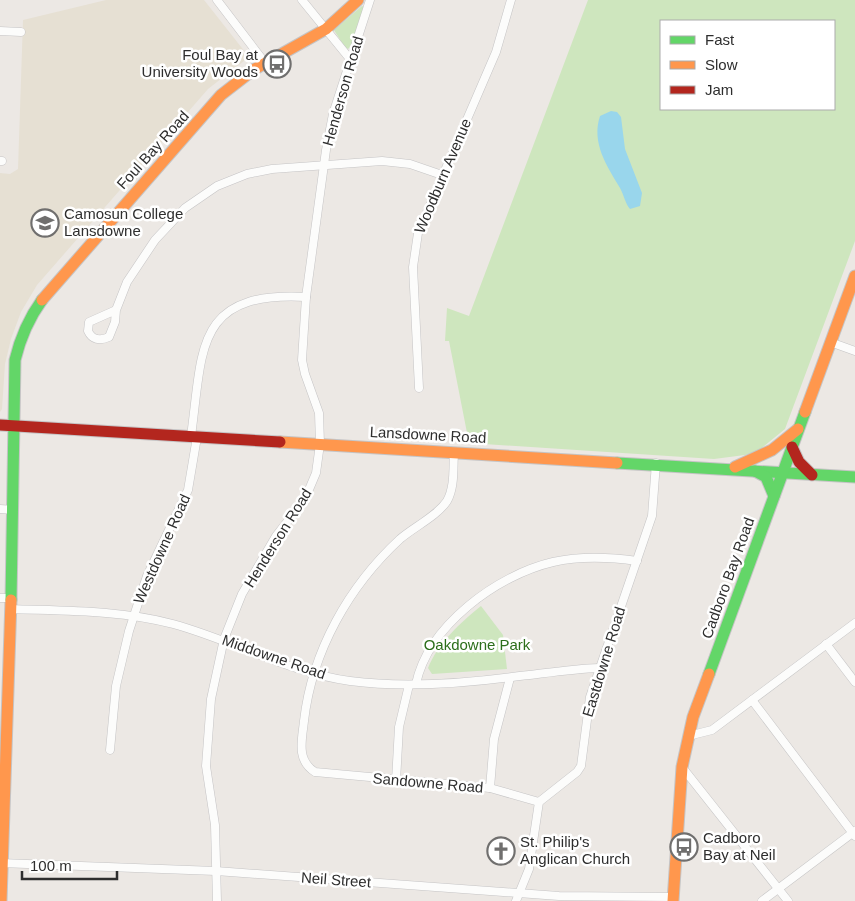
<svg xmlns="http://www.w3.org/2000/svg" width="855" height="901" font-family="Arial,sans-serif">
<rect width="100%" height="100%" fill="#ece8e4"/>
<path fill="#e6e0d3" d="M 106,0 L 204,0 L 249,57 L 208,89 L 37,285 L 21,312 L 11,339 L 5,364 L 2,409 L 0,412 L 0,173 L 10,174 L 18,169 L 23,20 Z"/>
<g fill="#cee6be" fill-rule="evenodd">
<path d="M 588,0 L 855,0 L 855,241 L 785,429 L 758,451 L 745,455 L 714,459 L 469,443 L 449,341 L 445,341 L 447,308 L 469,316 ZM 661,21 L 834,21 L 834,109 L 661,109 Z"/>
<path d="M 362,6 L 364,7 L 351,48 L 346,49 L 334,30 Z"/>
<path d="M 481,606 L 503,635 L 507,669 L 432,674 L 428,668 C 438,643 461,622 481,606 Z"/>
</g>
<path fill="#99d6ec" d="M 611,111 L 617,112 L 621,117 L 625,149 L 642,193 L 640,206 L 630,209 C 625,203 624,195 620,188 C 607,166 591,143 600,116 Z"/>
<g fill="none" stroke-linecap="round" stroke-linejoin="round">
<g stroke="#c5c4c5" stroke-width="9">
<g id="street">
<path d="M 217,0 L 265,63"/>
<path d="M 302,0 L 350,59"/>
<path d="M 0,31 L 21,32"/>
<path d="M 0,161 L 2,161"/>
<path d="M 116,310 L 89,322 L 88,331 C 92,340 100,341 109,337 L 115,322 L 116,310 L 127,282 L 155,240 L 185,208 L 217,186 L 247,174 L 272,169 L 382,161 L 410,164 L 442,175"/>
<path d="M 830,342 L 855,351"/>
<path d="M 419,388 L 413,267 L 418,233 L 496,52 L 511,0"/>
<path d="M 191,436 C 203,350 194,291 306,297"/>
<path d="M 454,452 C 453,467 455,487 447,501 C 437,516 414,527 400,539 C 349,586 312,651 304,721 C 302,740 296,760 315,772 L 490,788 L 539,802"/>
<path d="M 0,509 L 14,510"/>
<path d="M 0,598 L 11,598"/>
<path d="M 11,609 C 65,611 120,610 173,624 C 232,640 290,673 350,681 C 404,688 459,684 512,677 C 541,674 570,669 599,668"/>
<path d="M 826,644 L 855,682"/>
<path d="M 416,684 C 428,626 497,575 553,562 C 580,556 609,557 637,561"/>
<path d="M 752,700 L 855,836"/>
<path d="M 688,736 L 712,730 L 855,623"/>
<path d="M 110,750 L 116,686 L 129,631 L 147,576 L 188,490 L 197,437"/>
<path d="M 682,767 L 788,901"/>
<path d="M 396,781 L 399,727 L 409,685"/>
<path d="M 490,788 L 494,739 L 510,678"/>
<path d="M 0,863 L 216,871 L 559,896 L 673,897"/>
<path d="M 217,901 L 215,825 L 206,766 L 211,699 L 224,639 L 242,594 L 276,536 L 305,499 L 316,473 L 320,444 L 319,413 L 305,374 L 302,360 L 306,297 L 326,150 L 333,114 L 370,0"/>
<path d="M 516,901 L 529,869 L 539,802 L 577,772 L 581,766 L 590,697 L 652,516 L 656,463"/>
<path d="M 762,901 L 855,831"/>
</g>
</g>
<g stroke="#c5c4c5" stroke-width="13">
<g id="fast">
<path d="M 617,463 L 855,477"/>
<path d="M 755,471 L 766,477 L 774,496"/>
<path d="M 11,600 L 15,360 C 20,339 29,318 42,300"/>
<path d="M 709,674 L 805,412"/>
</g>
</g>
<g stroke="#c5c4c5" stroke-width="13">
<g id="slow">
<path d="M 42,300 L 221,95 L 253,70 L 326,29 L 358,0"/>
<path d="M 805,412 L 855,276"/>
<path d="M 280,442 L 617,463"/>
<path d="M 735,467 L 772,450 L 798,429"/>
<path d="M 1,901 L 11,600"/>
<path d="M 673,901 L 682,767 L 693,717 L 709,674"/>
</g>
</g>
<g stroke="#c5c4c5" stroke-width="13">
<g id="jam">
<path d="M 0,425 L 280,442"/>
<path d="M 792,447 L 799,462 L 812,475"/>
</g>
</g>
<use href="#street" stroke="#fcfcfb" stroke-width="8"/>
<use href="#fast" stroke="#63d668" stroke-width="11"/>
<use href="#slow" stroke="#ff974d" stroke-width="11"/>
<use href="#jam" stroke="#b3261e" stroke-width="11"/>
</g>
<defs>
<g id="bus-ring" transform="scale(1.4375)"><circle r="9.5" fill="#fff" stroke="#706f6e" stroke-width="1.5"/><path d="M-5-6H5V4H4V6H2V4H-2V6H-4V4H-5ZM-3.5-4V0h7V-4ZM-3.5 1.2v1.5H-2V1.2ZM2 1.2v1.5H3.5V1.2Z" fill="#706f6e"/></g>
<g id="university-ring" transform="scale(1.4375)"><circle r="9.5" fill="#fff" stroke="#706f6e" stroke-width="1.5"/><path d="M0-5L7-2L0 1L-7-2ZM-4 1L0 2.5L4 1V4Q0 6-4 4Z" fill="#706f6e"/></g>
<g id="church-ring" transform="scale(1.4375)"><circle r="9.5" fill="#fff" stroke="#706f6e" stroke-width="1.5"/><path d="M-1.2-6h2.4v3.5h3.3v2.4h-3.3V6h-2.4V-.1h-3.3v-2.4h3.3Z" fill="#706f6e"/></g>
</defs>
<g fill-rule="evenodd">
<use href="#bus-ring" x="277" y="64"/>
<use href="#university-ring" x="45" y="223"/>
<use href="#bus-ring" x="684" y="847"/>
<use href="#church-ring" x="501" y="851"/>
</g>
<g text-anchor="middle" stroke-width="5" stroke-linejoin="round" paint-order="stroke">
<g font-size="15" fill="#2e2e2e" stroke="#fff" text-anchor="start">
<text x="258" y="60" text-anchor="end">Foul Bay at<tspan x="258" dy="17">University Woods</tspan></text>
<text x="64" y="219">Camosun College<tspan x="64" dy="17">Lansdowne</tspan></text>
<text x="703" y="843">Cadboro<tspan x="703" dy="17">Bay at Neil</tspan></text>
<text x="520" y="847">St. Philip's<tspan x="520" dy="17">Anglican Church</tspan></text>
</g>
<g font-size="15" fill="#2e2e2e" stroke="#fff">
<text transform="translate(343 91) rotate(-74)" y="5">Henderson Road</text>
<text transform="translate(153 150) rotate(-48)" y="5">Foul Bay Road</text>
<text transform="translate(443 176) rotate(-67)" y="5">Woodburn Avenue</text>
<text transform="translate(428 435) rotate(3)" y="5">Lansdowne Road</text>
<text transform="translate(278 538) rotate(-58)" y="5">Henderson Road</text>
<text transform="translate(162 549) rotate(-66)" y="5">Westdowne Road</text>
<text transform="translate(728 578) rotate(-70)" y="5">Cadboro Bay Road</text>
<text transform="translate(274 657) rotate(19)" y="5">Middowne Road</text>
<text transform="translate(604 662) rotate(-73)" y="5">Eastdowne Road</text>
<text transform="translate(428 783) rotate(5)" y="5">Sandowne Road</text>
<text transform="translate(336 880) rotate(4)" y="5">Neil Street</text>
</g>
<g font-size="15" fill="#2c6e1b" stroke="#fff">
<text x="477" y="650">Oakdowne Park</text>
</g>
</g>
<rect x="660" y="20" width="175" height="90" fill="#ffffff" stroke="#ababab"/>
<rect x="670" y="36" width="25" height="8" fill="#63d668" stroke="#ababab"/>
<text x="705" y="45" font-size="15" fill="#2e2e2e">Fast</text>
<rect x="670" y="61" width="25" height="8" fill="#ff974d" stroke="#ababab"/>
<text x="705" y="70" font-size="15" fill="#2e2e2e">Slow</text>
<rect x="670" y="86" width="25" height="8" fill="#b3261e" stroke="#ababab"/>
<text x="705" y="95" font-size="15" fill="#2e2e2e">Jam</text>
<path d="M22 871v8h95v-8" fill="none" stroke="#2e2e2e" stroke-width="2.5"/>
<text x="30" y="871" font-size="15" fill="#2e2e2e" stroke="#ffffff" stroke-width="4" paint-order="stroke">100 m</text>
</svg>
